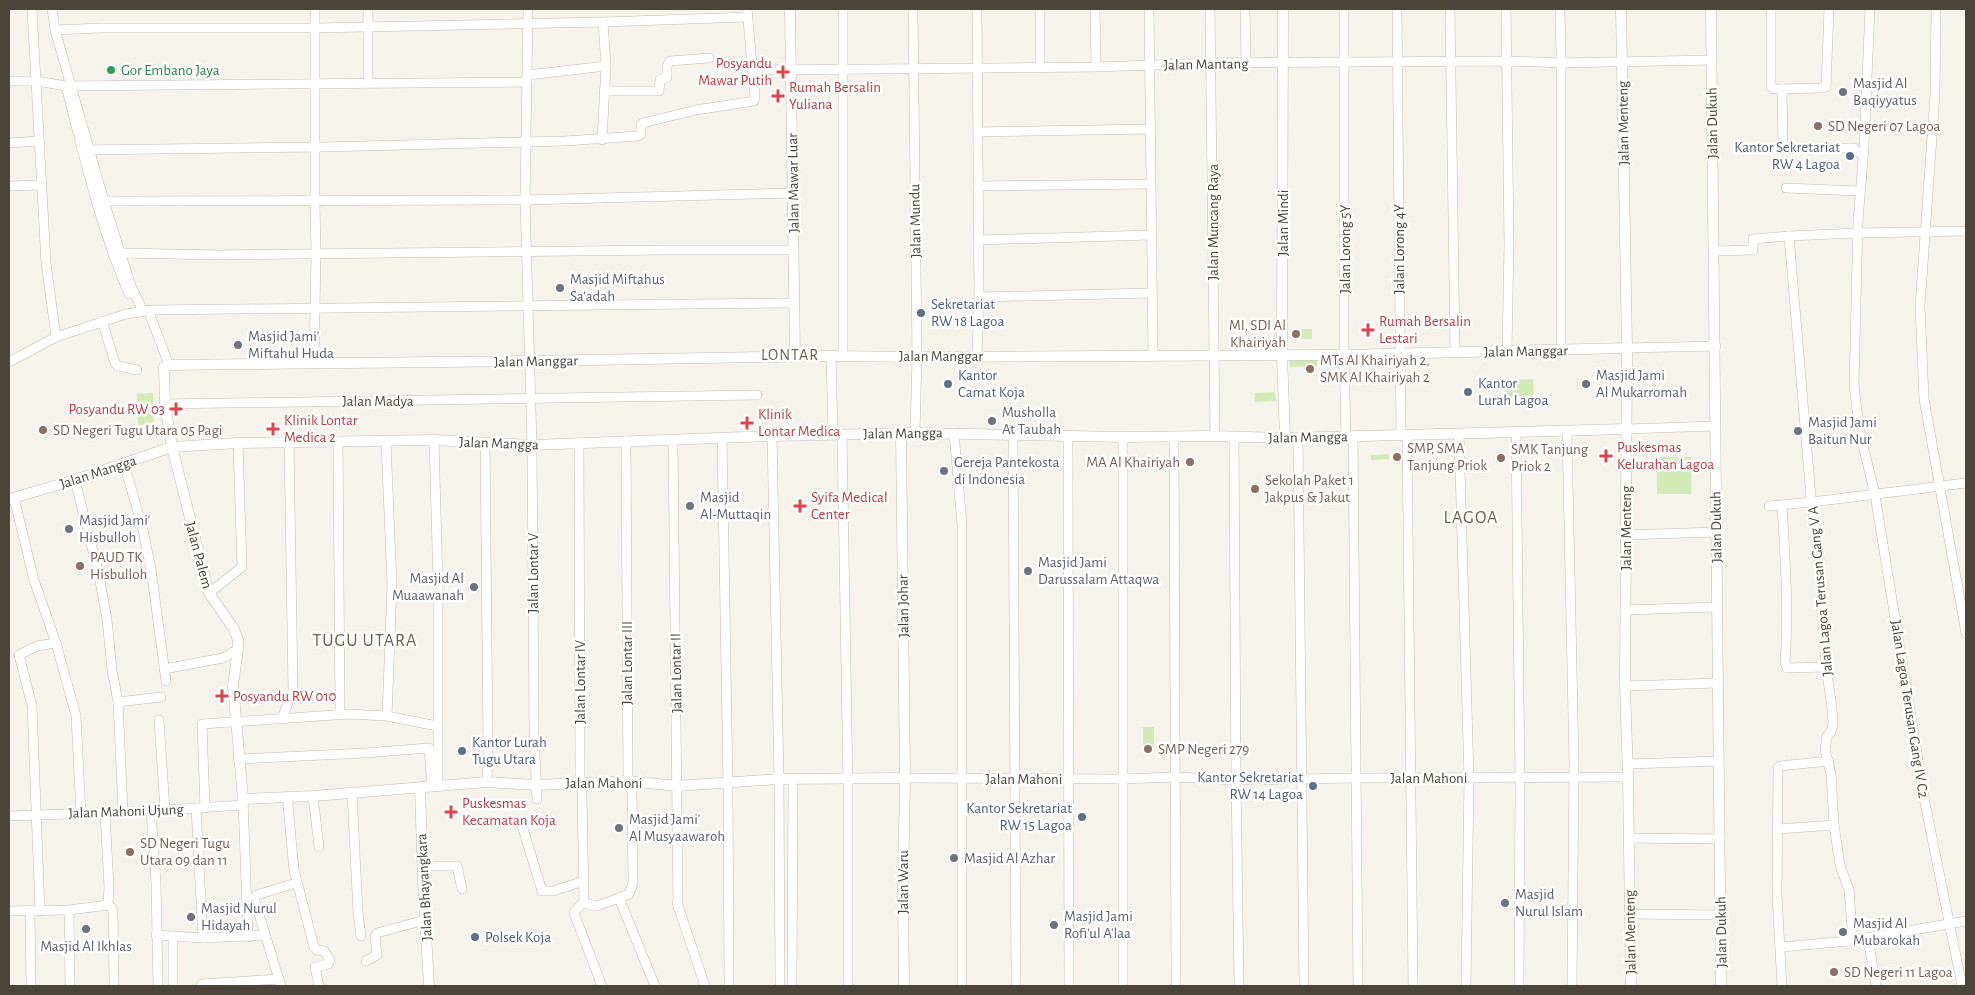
<svg xmlns="http://www.w3.org/2000/svg" width="1975" height="995" font-family="'Alegreya Sans',sans-serif">
<rect width="100%" height="100%" fill="#f6f3ec"/>
<g fill="#d2eab5">
<rect x="1301" y="329" width="11" height="10"/>
<path d="M 1289,358 L 1317,358 L 1317,366 L 1290,367 Z"/>
<path d="M 1533,379 L 1534,402 L 1507,402 L 1507,380 Z"/>
<path d="M 1275,392 L 1276,401 L 1255,402 L 1254,393 Z"/>
<path d="M 153,393 L 154,424 L 138,425 L 137,394 Z"/>
<path d="M 1389,454 L 1389,459 L 1371,460 L 1371,455 Z"/>
<rect x="1657" y="457" width="34" height="37"/>
<rect x="1143" y="727" width="11" height="19"/>
</g>
<g fill="none" stroke-linecap="round" stroke-linejoin="round">
<g stroke="#c2bbae" stroke-width="10">
<g id="minor">
<path d="M 32,9 L 46,263 L 56,337"/>
<path d="M 52,9 L 55,30 L 104,201 L 131,286 L 143,311"/>
<path d="M 368,9 L 368,83"/>
<path d="M 528,9 L 525,200 L 532,445 L 534,733 L 537,799"/>
<path d="M 913,9 L 917,357 L 915,433"/>
<path d="M 977,9 L 979,297 L 977,356"/>
<path d="M 1040,9 L 1040,67"/>
<path d="M 1095,9 L 1096,67"/>
<path d="M 1149,9 L 1153,356"/>
<path d="M 1210,9 L 1215,436"/>
<path d="M 1245,9 L 1246,63"/>
<path d="M 1344,9 L 1344,355 L 1346,437"/>
<path d="M 1397,9 L 1401,435"/>
<path d="M 1450,9 L 1455,352"/>
<path d="M 1506,9 L 1509,243 L 1507,351"/>
<path d="M 1560,9 L 1561,56 L 1561,350"/>
<path d="M 1771,9 L 1771,87 L 1774,89 L 1821,88 L 1826,87 L 1829,9"/>
<path d="M 1870,9 L 1864,147 L 1858,221 L 1854,385 L 1859,428 L 1875,495 L 1925,803 L 1962,986"/>
<path d="M 1936,9 L 1935,94 L 1920,306 L 1924,399 L 1966,633"/>
<path d="M 55,30 L 101,28 L 316,28 L 603,22 L 747,17"/>
<path d="M 752,70 L 1096,67 L 1211,63 L 1508,61 L 1561,63 L 1711,60"/>
<path d="M 528,75 L 606,66 L 603,22"/>
<path d="M 9,81 L 37,81 L 66,86 L 527,82"/>
<path d="M 66,86 C 84,156 100,227 129,294"/>
<path d="M 1782,89 L 1783,148 L 1854,148 L 1855,151 L 1863,154"/>
<path d="M 604,91 L 659,91 L 660,80 L 667,77 L 667,66 L 670,61 L 709,58"/>
<path d="M 978,132 L 1150,129"/>
<path d="M 602,140 L 606,66"/>
<path d="M 9,143 L 39,141"/>
<path d="M 82,150 L 323,147 L 565,141 L 638,136 L 641,134 L 641,125 L 643,123 L 696,110 L 754,101 L 755,97 L 747,9"/>
<path d="M 9,186 L 42,185"/>
<path d="M 978,186 L 1150,184"/>
<path d="M 1786,188 L 1859,191"/>
<path d="M 96,201 L 525,200 L 793,193"/>
<path d="M 1789,236 L 1811,498 L 1819,556 L 1826,667 L 1832,708 L 1833,724 L 1831,732 L 1827,736 L 1825,750 L 1831,774 L 1834,825 L 1840,865 L 1849,890 L 1852,928 L 1849,941"/>
<path d="M 978,240 L 1151,235"/>
<path d="M 1714,251 L 1753,250 L 1753,239 L 1789,236 L 1858,233 L 1966,231"/>
<path d="M 113,255 L 121,253 L 219,255 L 665,250 L 794,250"/>
<path d="M 979,297 L 1152,293"/>
<path d="M 148,310 L 169,365"/>
<path d="M 102,321 L 115,363 L 118,366 L 137,370"/>
<path d="M 1627,348 L 1716,346"/>
<path d="M 831,356 L 833,434"/>
<path d="M 843,356 L 843,9"/>
<path d="M 9,362 L 56,337 L 126,314 L 152,310 L 794,303"/>
<path d="M 314,362 L 316,255 L 315,201 L 315,9"/>
<path d="M 165,404 L 757,395"/>
<path d="M 1626,429 L 1715,426"/>
<path d="M 1567,431 L 1574,764 L 1572,986"/>
<path d="M 954,433 L 962,524 L 962,986"/>
<path d="M 1013,433 L 1016,986"/>
<path d="M 1516,433 L 1520,778 L 1519,986"/>
<path d="M 842,434 L 848,786 L 848,986"/>
<path d="M 1459,434 L 1469,778 L 1466,986"/>
<path d="M 1068,435 L 1069,986"/>
<path d="M 1407,435 L 1413,986"/>
<path d="M 772,436 L 779,779 L 780,986"/>
<path d="M 1174,437 L 1176,986"/>
<path d="M 1234,437 L 1236,780 L 1239,986"/>
<path d="M 1298,437 L 1304,986"/>
<path d="M 1353,437 L 1358,986"/>
<path d="M 722,438 L 728,783 L 729,986"/>
<path d="M 434,440 L 438,583 L 438,787"/>
<path d="M 673,440 L 678,907"/>
<path d="M 626,441 L 628,781 L 632,792 L 633,883 L 629,894 L 619,898 L 655,986"/>
<path d="M 338,442 L 340,714"/>
<path d="M 386,442 L 392,585 L 387,716"/>
<path d="M 579,443 L 580,775 L 582,794 L 584,901 L 574,913 L 602,986"/>
<path d="M 485,444 L 488,745 L 487,782"/>
<path d="M 124,463 L 143,530 L 151,569 L 166,681"/>
<path d="M 75,480 L 99,575 L 107,620 L 112,670 L 118,702 L 123,812"/>
<path d="M 14,498 L 34,580 L 56,643 L 76,716 L 81,814"/>
<path d="M 1782,505 C 1785,557 1789,610 1785,663 L 1787,668 L 1826,667"/>
<path d="M 1769,506 L 1812,502 L 1966,483"/>
<path d="M 1625,535 L 1717,532"/>
<path d="M 209,593 L 242,567 L 238,443"/>
<path d="M 1626,610 L 1717,607"/>
<path d="M 164,669 L 223,658 L 238,649"/>
<path d="M 1625,686 L 1718,683"/>
<path d="M 118,702 L 161,697"/>
<path d="M 282,718 L 293,691 L 289,442"/>
<path d="M 159,720 L 165,810"/>
<path d="M 238,759 L 365,753 L 429,748 L 432,787"/>
<path d="M 1628,764 L 1719,761"/>
<path d="M 905,778 L 1122,779 L 1174,777 L 1236,780 L 1356,778 L 1628,777"/>
<path d="M 352,793 L 358,912 L 361,936"/>
<path d="M 313,796 L 319,847"/>
<path d="M 289,798 L 288,806 L 294,870 L 314,947 L 317,950 L 324,951 L 330,960 L 328,964 L 315,967 L 319,986"/>
<path d="M 243,800 L 248,937"/>
<path d="M 196,808 L 203,938"/>
<path d="M 205,808 L 202,724 L 349,714 L 387,716 L 437,726"/>
<path d="M 151,811 L 156,883 L 158,986"/>
<path d="M 105,813 L 109,887 L 108,905"/>
<path d="M 9,816 L 151,811 L 243,805"/>
<path d="M 521,822 L 542,891 L 553,891 L 584,881"/>
<path d="M 1778,829 L 1834,825"/>
<path d="M 1629,838 L 1720,839"/>
<path d="M 422,866 L 457,866 L 462,889"/>
<path d="M 584,903 L 597,906 L 619,898"/>
<path d="M 677,903 L 705,986"/>
<path d="M 108,905 L 111,907 L 113,911 L 114,986"/>
<path d="M 69,910 L 70,986"/>
<path d="M 9,911 L 69,910 L 108,905"/>
<path d="M 30,911 L 31,986"/>
<path d="M 40,911 L 32,706 L 19,655 L 37,646 L 56,643"/>
<path d="M 1630,914 L 1721,915"/>
<path d="M 156,935 L 203,938 L 264,935"/>
<path d="M 173,936 L 173,986"/>
<path d="M 1868,938 L 1876,986"/>
<path d="M 1781,947 L 1849,941 L 1966,921"/>
<path d="M 366,961 L 377,955 L 375,936 L 377,933 L 425,920"/>
<path d="M 201,986 L 202,984 L 279,979"/>
<path d="M 281,986 L 254,898 L 257,895 L 296,883"/>
<path d="M 792,986 L 793,779"/>
<path d="M 1123,986 L 1123,437"/>
<path d="M 1782,986 L 1777,895 L 1778,768 L 1780,766 L 1829,761"/>
</g>
</g>
<g stroke="#c2bbae" stroke-width="11">
<g id="tertiary">
<path d="M 790,9 L 795,356"/>
<path d="M 1283,9 L 1282,355 L 1285,438"/>
<path d="M 1621,9 L 1627,348 L 1625,686 L 1628,777 L 1631,986"/>
<path d="M 1711,9 L 1721,986"/>
<path d="M 901,433 L 905,778 L 903,889 L 904,986"/>
<path d="M 9,499 L 75,480 L 172,447 L 238,443 L 434,440 L 532,445 L 772,436 L 915,433 L 1123,437 L 1215,436 L 1285,438 L 1626,429"/>
<path d="M 905,778 L 779,779 L 677,786 L 628,781 L 536,785 L 487,782 L 313,796 L 243,799 L 233,685 L 238,649 L 238,640 L 234,629 L 209,593 L 172,447 L 165,404 L 164,367 L 169,365 L 530,361 L 831,356 L 917,357 L 1344,355 L 1627,348"/>
<path d="M 420,787 L 423,881 L 429,986"/>
</g>
</g>
<use href="#minor" stroke="#fff" stroke-width="9"/>
<use href="#tertiary" stroke="#fff" stroke-width="10"/>
</g>
<circle fill="#2e9e5b" stroke="#fff" stroke-width="2" cx="111" cy="70" r="5"/>
<g fill="#e0444e" stroke="#fff" stroke-width="2">
<path d="M780.5 64.5h5v5h5v5h-5v5h-5v-5h-5v-5h5z"/>
<path d="M775.5 88.5h5v5h5v5h-5v5h-5v-5h-5v-5h5z"/>
<path d="M1365.5 322.5h5v5h5v5h-5v5h-5v-5h-5v-5h5z"/>
<path d="M173.5 401.5h5v5h5v5h-5v5h-5v-5h-5v-5h5z"/>
<path d="M744.5 415.5h5v5h5v5h-5v5h-5v-5h-5v-5h5z"/>
<path d="M270.5 421.5h5v5h5v5h-5v5h-5v-5h-5v-5h5z"/>
<path d="M1603.5 448.5h5v5h5v5h-5v5h-5v-5h-5v-5h5z"/>
<path d="M797.5 498.5h5v5h5v5h-5v5h-5v-5h-5v-5h5z"/>
<path d="M219.5 688.5h5v5h5v5h-5v5h-5v-5h-5v-5h5z"/>
<path d="M448.5 804.5h5v5h5v5h-5v5h-5v-5h-5v-5h5z"/>
</g>
<g fill="#6b7280" stroke="#fff" stroke-width="2">
<circle cx="1843" cy="92" r="5"/>
<circle cx="560" cy="288" r="5"/>
<circle cx="238" cy="345" r="5"/>
<circle cx="1586" cy="384" r="5"/>
<circle cx="992" cy="421" r="5"/>
<circle cx="1798" cy="431" r="5"/>
<circle cx="944" cy="471" r="5"/>
<circle cx="690" cy="506" r="5"/>
<circle cx="69" cy="529" r="5"/>
<circle cx="1028" cy="571" r="5"/>
<circle cx="474" cy="587" r="5"/>
<circle cx="619" cy="828" r="5"/>
<circle cx="954" cy="858" r="5"/>
<circle cx="1505" cy="903" r="5"/>
<circle cx="191" cy="917" r="5"/>
<circle cx="1054" cy="925" r="5"/>
<circle cx="86" cy="929" r="5"/>
<circle cx="1843" cy="932" r="5"/>
</g>
<g fill="#8d6e63" stroke="#fff" stroke-width="2">
<circle cx="1818" cy="126" r="5"/>
<circle cx="1296" cy="334" r="5"/>
<circle cx="1310" cy="369" r="5"/>
<circle cx="43" cy="430" r="5"/>
<circle cx="1397" cy="457" r="5"/>
<circle cx="1501" cy="458" r="5"/>
<circle cx="1190" cy="462" r="5"/>
<circle cx="1255" cy="489" r="5"/>
<circle cx="80" cy="566" r="5"/>
<circle cx="1148" cy="749" r="5"/>
<circle cx="130" cy="852" r="5"/>
<circle cx="1834" cy="972" r="5"/>
</g>
<g fill="#5c6f8a" stroke="#fff" stroke-width="2">
<circle cx="1850" cy="156" r="5"/>
<circle cx="921" cy="313" r="5"/>
<circle cx="948" cy="384" r="5"/>
<circle cx="1468" cy="392" r="5"/>
<circle cx="462" cy="751" r="5"/>
<circle cx="1313" cy="786" r="5"/>
<circle cx="1082" cy="817" r="5"/>
<circle cx="475" cy="937" r="5"/>
</g>
<g text-anchor="middle" stroke-width="5" stroke-linejoin="round" paint-order="stroke">
<g font-size="15" fill="#be3a42" stroke="#fff" text-anchor="start">
<text x="772" y="68" text-anchor="end">Posyandu<tspan x="772" dy="17">Mawar Putih</tspan></text>
<text x="789" y="92">Rumah Bersalin<tspan x="789" dy="17">Yuliana</tspan></text>
<text x="1379" y="326">Rumah Bersalin<tspan x="1379" dy="17">Lestari</tspan></text>
<text x="165" y="414" text-anchor="end">Posyandu RW 03</text>
<text x="758" y="419">Klinik<tspan x="758" dy="17">Lontar Medica</tspan></text>
<text x="284" y="425">Klinik Lontar<tspan x="284" dy="17">Medica 2</tspan></text>
<text x="1617" y="452">Puskesmas<tspan x="1617" dy="17">Kelurahan Lagoa</tspan></text>
<text x="811" y="502">Syifa Medical<tspan x="811" dy="17">Center</tspan></text>
<text x="233" y="701">Posyandu RW 010</text>
<text x="462" y="808">Puskesmas<tspan x="462" dy="17">Kecamatan Koja</tspan></text>
</g>
<g font-size="15" fill="#4b4439" stroke="#fff">
<text transform="translate(1206 64) rotate(-1)" y="5">Jalan Mantang</text>
<text transform="translate(1623 123) rotate(-91)" y="5">Jalan Menteng</text>
<text transform="translate(1712 123) rotate(-91)" y="5">Jalan Dukuh</text>
<text transform="translate(793 183) rotate(-91)" y="5">Jalan Mawar Luar</text>
<text transform="translate(915 221) rotate(-91)" y="5">Jalan Mundu</text>
<text transform="translate(1213 222) rotate(-90)" y="5">Jalan Muncang Raya</text>
<text transform="translate(1283 223) rotate(-90)" y="5">Jalan Mindi</text>
<text transform="translate(1345 249) rotate(-90)" y="5">Jalan Lorong 5Y</text>
<text transform="translate(1399 249) rotate(-90)" y="5">Jalan Lorong 4Y</text>
<text transform="translate(1526 351) rotate(-1)" y="5">Jalan Manggar</text>
<text x="941" y="361">Jalan Manggar</text>
<text transform="translate(536 361) rotate(-1)" y="5">Jalan Manggar</text>
<text x="378" y="406">Jalan Madya</text>
<text transform="translate(903 433) rotate(-1)" y="5">Jalan Mangga</text>
<text transform="translate(1308 437) rotate(-1)" y="5">Jalan Mangga</text>
<text transform="translate(499 443) rotate(2)" y="5">Jalan Mangga</text>
<text transform="translate(98 472) rotate(-18)" y="5">Jalan Mangga</text>
<text transform="translate(1716 527) rotate(-91)" y="5">Jalan Dukuh</text>
<text transform="translate(1626 528) rotate(-90)" y="5">Jalan Menteng</text>
<text transform="translate(199 555) rotate(75)" y="5">Jalan Palem</text>
<text transform="translate(533 573) rotate(-90)" y="5">Jalan Lontar V</text>
<text transform="translate(1820 591) rotate(-95)" y="5">Jalan Lagoa Terusan Gang V A</text>
<text transform="translate(903 606) rotate(-91)" y="5">Jalan Johar</text>
<text transform="translate(627 663) rotate(-90)" y="5">Jalan Lontar III</text>
<text transform="translate(676 673) rotate(-91)" y="5">Jalan Lontar II</text>
<text transform="translate(580 682) rotate(-90)" y="5">Jalan Lontar IV</text>
<text transform="translate(1910 709) rotate(81)" y="5">Jalan Lagoa Terusan Gang IV C2</text>
<text x="1429" y="783">Jalan Mahoni</text>
<text x="1024" y="784">Jalan Mahoni</text>
<text x="604" y="788">Jalan Mahoni</text>
<text transform="translate(126 811) rotate(-2)" y="5">Jalan Mahoni Ujung</text>
<text transform="translate(903 882) rotate(-90)" y="5">Jalan Waru</text>
<text transform="translate(424 887) rotate(-93)" y="5">Jalan Bhayangkara</text>
<text transform="translate(1630 932) rotate(-91)" y="5">Jalan Menteng</text>
<text transform="translate(1721 932) rotate(-91)" y="5">Jalan Dukuh</text>
</g>
<g font-size="15" fill="#27864d" stroke="#fff" text-anchor="start">
<text x="121" y="75">Gor Embano Jaya</text>
</g>
<g font-size="15" fill="#5b616d" stroke="#fff" text-anchor="start">
<text x="1853" y="88">Masjid Al<tspan x="1853" dy="17">Baqiyyatus</tspan></text>
<text x="570" y="284">Masjid Miftahus<tspan x="570" dy="17">Sa'adah</tspan></text>
<text x="248" y="341">Masjid Jami'<tspan x="248" dy="17">Miftahul Huda</tspan></text>
<text x="1596" y="380">Masjid Jami<tspan x="1596" dy="17">Al Mukarromah</tspan></text>
<text x="1002" y="417">Musholla<tspan x="1002" dy="17">At Taubah</tspan></text>
<text x="1808" y="427">Masjid Jami<tspan x="1808" dy="17">Baitun Nur</tspan></text>
<text x="954" y="467">Gereja Pantekosta<tspan x="954" dy="17">di Indonesia</tspan></text>
<text x="700" y="502">Masjid<tspan x="700" dy="17">Al-Muttaqin</tspan></text>
<text x="79" y="525">Masjid Jami'<tspan x="79" dy="17">Hisbulloh</tspan></text>
<text x="1038" y="567">Masjid Jami<tspan x="1038" dy="17">Darussalam Attaqwa</tspan></text>
<text x="464" y="583" text-anchor="end">Masjid Al<tspan x="464" dy="17">Muaawanah</tspan></text>
<text x="629" y="824">Masjid Jami'<tspan x="629" dy="17">Al Musyaawaroh</tspan></text>
<text x="964" y="863">Masjid Al Azhar</text>
<text x="1515" y="899">Masjid<tspan x="1515" dy="17">Nurul Islam</tspan></text>
<text x="201" y="913">Masjid Nurul<tspan x="201" dy="17">Hidayah</tspan></text>
<text x="1064" y="921">Masjid Jami<tspan x="1064" dy="17">Rofi'ul A'laa</tspan></text>
<text x="1853" y="928">Masjid Al<tspan x="1853" dy="17">Mubarokah</tspan></text>
<text x="86" y="951" text-anchor="middle">Masjid Al Ikhlas</text>
</g>
<g font-size="15" fill="#785e54" stroke="#fff" text-anchor="start">
<text x="1828" y="131">SD Negeri 07 Lagoa</text>
<text x="1286" y="330" text-anchor="end">MI, SDI Al<tspan x="1286" dy="17">Khairiyah</tspan></text>
<text x="1320" y="365">MTs Al Khairiyah 2,<tspan x="1320" dy="17">SMK Al Khairiyah 2</tspan></text>
<text x="53" y="435">SD Negeri Tugu Utara 05 Pagi</text>
<text x="1407" y="453">SMP, SMA<tspan x="1407" dy="17">Tanjung Priok</tspan></text>
<text x="1511" y="454">SMK Tanjung<tspan x="1511" dy="17">Priok 2</tspan></text>
<text x="1180" y="467" text-anchor="end">MA Al Khairiyah</text>
<text x="1265" y="485">Sekolah Paket 1<tspan x="1265" dy="17">Jakpus &amp; Jakut</tspan></text>
<text x="90" y="562">PAUD TK<tspan x="90" dy="17">Hisbulloh</tspan></text>
<text x="1158" y="754">SMP Negeri 279</text>
<text x="140" y="848">SD Negeri Tugu<tspan x="140" dy="17">Utara 09 dan 11</tspan></text>
<text x="1844" y="977">SD Negeri 11 Lagoa</text>
</g>
<g font-size="15" fill="#4e5e75" stroke="#fff" text-anchor="start">
<text x="1840" y="152" text-anchor="end">Kantor Sekretariat<tspan x="1840" dy="17">RW 4 Lagoa</tspan></text>
<text x="931" y="309">Sekretariat<tspan x="931" dy="17">RW 18 Lagoa</tspan></text>
<text x="958" y="380">Kantor<tspan x="958" dy="17">Camat Koja</tspan></text>
<text x="1478" y="388">Kantor<tspan x="1478" dy="17">Lurah Lagoa</tspan></text>
<text x="472" y="747">Kantor Lurah<tspan x="472" dy="17">Tugu Utara</tspan></text>
<text x="1303" y="782" text-anchor="end">Kantor Sekretariat<tspan x="1303" dy="17">RW 14 Lagoa</tspan></text>
<text x="1072" y="813" text-anchor="end">Kantor Sekretariat<tspan x="1072" dy="17">RW 15 Lagoa</tspan></text>
<text x="485" y="942">Polsek Koja</text>
</g>
<g font-size="16" letter-spacing="1" fill="#6e6250" stroke="#fff">
<text x="790" y="360">LONTAR</text>
</g>
<g font-size="18" letter-spacing="1" fill="#6e6250" stroke="#fff">
<text x="1471" y="523">LAGOA</text>
<text x="365" y="646">TUGU UTARA</text>
</g>
</g>
<rect width="1975" height="995" fill="none" stroke="#4b4439" stroke-width="20"/>
</svg>
